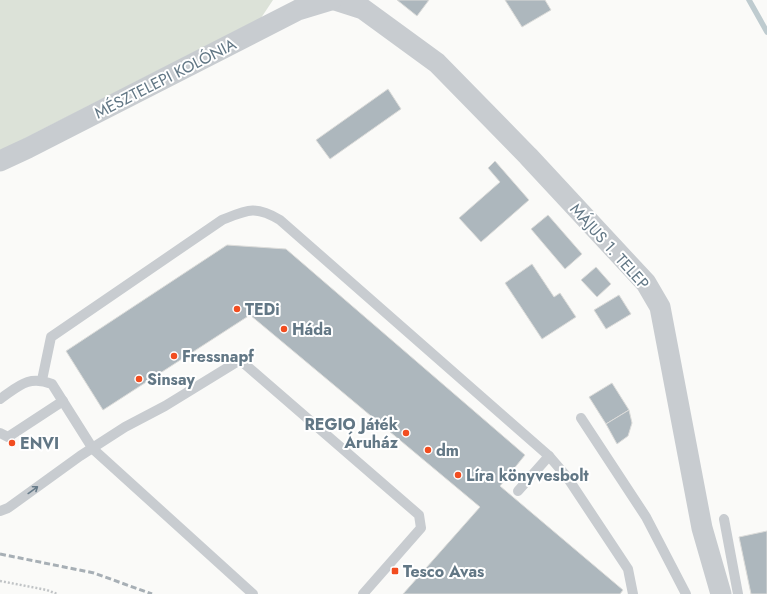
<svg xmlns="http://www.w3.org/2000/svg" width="767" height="594" font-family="Jost,sans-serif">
<rect width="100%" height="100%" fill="#fafaf8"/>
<path fill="#dce2d8" d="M 0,0 L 273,0 L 261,18 L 0,151 Z"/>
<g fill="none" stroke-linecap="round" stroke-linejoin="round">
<path stroke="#becbcf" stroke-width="5.5" d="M 749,0 L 767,32"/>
</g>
<g fill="#adb7bd" stroke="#dcdcda">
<path d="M 397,0 L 429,0 L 417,16 Z"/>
<path d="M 505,0 L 545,0 L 551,10 L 522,27 Z"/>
<path d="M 388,89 L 401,109 L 330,159 L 316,140 Z"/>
<path d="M 495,161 L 529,200 L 481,242 L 459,218 L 500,182 L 488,168 Z"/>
<path d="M 548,215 L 582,254 L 565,269 L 531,229 Z"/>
<path d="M 227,245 L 286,249 L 525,455 L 500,486 L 623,590 L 620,594 L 403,594 L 480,507 L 250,315 L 103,410 L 66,351 Z"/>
<path d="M 532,264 L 554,297 L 560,293 L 576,317 L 542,339 L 505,283 Z"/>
<path d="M 596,267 L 611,284 L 597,297 L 581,280 Z"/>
<path d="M 619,295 L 631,314 L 606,329 L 594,310 Z"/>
<path d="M 612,383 L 629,410 L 606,424 L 589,397 Z"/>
<path d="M 629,410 L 632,423 L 628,436 L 617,444 L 606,424 Z"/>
<path d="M 767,531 L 767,594 L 751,594 L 739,537 Z"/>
</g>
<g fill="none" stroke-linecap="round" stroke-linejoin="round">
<path stroke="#c1c4c6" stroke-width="2.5" stroke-dasharray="2 2" stroke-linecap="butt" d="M 0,581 L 47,590 L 57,594"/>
<g stroke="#c8ccd0" stroke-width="10">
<path d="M 42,380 L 51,337 L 222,220 C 247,210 255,205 280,220 L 549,456 L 567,477 L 628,569 L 633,594"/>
<path d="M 0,399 C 19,386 28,375 52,384 L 93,449 L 253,594"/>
<path d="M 581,418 L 646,517 L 686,594"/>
<path d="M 0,433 L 8,437 L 63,401"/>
<path d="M 518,491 L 549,456"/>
<path d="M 0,511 L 8,508 L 80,456 L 125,427 L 165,406 L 240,360 L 419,515 L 421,528 L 363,594"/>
<path d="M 724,519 L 738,594"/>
</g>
<g stroke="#c8ccd0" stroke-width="21">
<path d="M 335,0 L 363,9 L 437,63 L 528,156 L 646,283 L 660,307 L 702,528 L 721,594"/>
<path d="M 0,161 L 28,148 L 298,10 L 331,0"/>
</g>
<path stroke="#a7afb5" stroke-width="3" stroke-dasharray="6 3" stroke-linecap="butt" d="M 0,554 L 94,573 L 152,594"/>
</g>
<defs><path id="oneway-shaft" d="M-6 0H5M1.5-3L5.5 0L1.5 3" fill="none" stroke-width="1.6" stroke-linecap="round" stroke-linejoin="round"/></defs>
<use stroke="#677b89" href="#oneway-shaft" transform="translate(33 490) rotate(-36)"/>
<g fill="#f24d20" stroke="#fff" stroke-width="1.5">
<circle cx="237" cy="309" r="4"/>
<circle cx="284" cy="329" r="4"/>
<circle cx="174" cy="356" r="4"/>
<circle cx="139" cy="379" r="4"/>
<circle cx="406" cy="433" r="4"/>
<circle cx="12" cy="443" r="4"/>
<circle cx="428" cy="450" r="4"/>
<circle cx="458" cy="475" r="4"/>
<rect x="391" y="567" width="8" height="8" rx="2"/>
</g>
<g text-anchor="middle" stroke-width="4" stroke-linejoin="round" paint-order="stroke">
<g font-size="16" fill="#627785" stroke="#fff">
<text transform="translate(165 78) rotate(-27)" y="6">MÉSZTELEPI KOLÓNIA</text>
<text transform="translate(610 246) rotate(48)" y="6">MÁJUS 1. TELEP</text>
</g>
<g font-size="16" font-weight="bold" fill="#627785" stroke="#fff" text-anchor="start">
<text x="245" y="315">TEDi</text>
<text x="292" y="335">Háda</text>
<text x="182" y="362">Fressnapf</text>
<text x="147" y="385">Sinsay</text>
<text x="398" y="430" text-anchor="end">REGIO Játék<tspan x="398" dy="18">Áruház</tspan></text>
<text x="20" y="449">ENVI</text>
<text x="436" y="456">dm</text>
<text x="466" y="481">Líra könyvesbolt</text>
<text x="403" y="577">Tesco Avas</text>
</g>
</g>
</svg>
